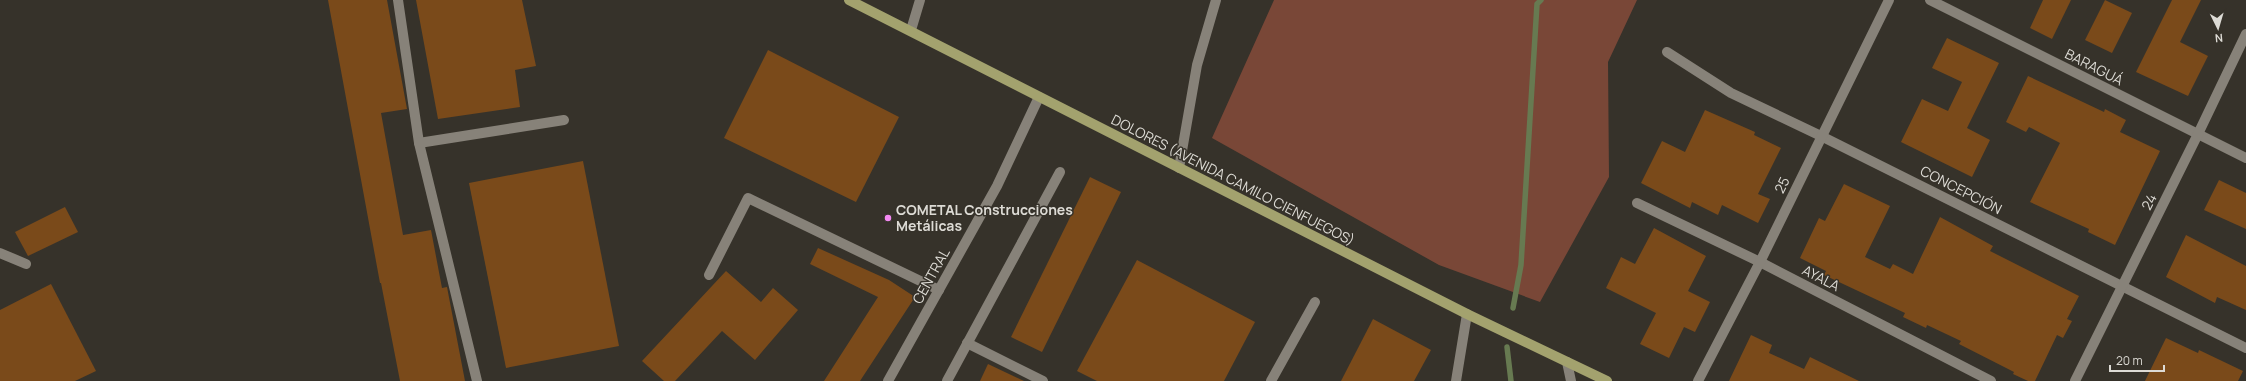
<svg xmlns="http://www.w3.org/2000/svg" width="2246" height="381" font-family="Manrope,sans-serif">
<rect width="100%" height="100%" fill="#36322a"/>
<path fill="#794737" d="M 1274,0 L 1637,0 L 1608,62 L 1609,177 L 1540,302 L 1439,265 L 1212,138 Z"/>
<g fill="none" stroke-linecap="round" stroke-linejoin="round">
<g stroke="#677a51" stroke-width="5.5">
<path d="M 1513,308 L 1521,265 L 1537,4 L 1541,0"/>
<path d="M 1507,347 L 1511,381"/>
</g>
</g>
<g fill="#7a4a1a">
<path d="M 328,0 L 387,0 L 407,109 L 381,113 L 403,235 L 431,230 L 442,288 L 447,287 L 465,381 L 400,381 L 381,283 L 380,283 Z"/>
<path d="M 416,0 L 522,0 L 536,66 L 515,70 L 520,107 L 438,119 Z"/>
<path d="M 2043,0 L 2071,0 L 2052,39 L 2030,28 Z"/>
<path d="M 2105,0 L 2132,13 L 2112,53 L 2085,40 Z"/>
<path d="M 2172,0 L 2201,0 L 2180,42 L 2208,56 L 2188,96 L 2136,72 Z"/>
<path d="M 1947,38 L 1999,63 L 1967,128 L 1990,140 L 1972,177 L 1901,142 L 1922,99 L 1948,111 L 1962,82 L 1932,68 Z"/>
<path d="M 768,50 L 899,117 L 856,202 L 724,138 Z"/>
<path d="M 2028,76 L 2104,112 L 2105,109 L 2126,120 L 2120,132 L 2160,151 L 2115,245 L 2088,232 L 2089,229 L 2030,202 L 2060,143 L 2029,127 L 2026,132 L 2006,122 Z"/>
<path d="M 1705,110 L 1755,132 L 1754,135 L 1781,148 L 1758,194 L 1770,199 L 1758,223 L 1722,205 L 1718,215 L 1692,202 L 1690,208 L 1641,183 L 1662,141 L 1685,152 Z"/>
<path d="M 583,161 L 619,346 L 506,368 L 469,183 Z"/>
<path d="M 1090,177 L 1121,192 L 1042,352 L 1011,337 Z"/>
<path d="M 2219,180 L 2246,193 L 2246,229 L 2204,210 Z"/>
<path d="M 1844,184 L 1890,206 L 1865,257 L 1890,269 L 1893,264 L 1913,274 L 1940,217 L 1993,246 L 1990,251 L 2079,296 L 2067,319 L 2072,321 L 2063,338 L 2057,335 L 2035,381 L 2028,381 L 2013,374 L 2014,372 L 1959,344 L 1961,341 L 1927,325 L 1926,328 L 1903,317 L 1905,313 L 1824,275 L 1826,271 L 1800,258 L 1819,218 L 1825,221 Z"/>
<path d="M 65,207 L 78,232 L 28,256 L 15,232 Z"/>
<path d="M 1654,228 L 1706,256 L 1688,291 L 1710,302 L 1695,332 L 1684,327 L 1669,358 L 1640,344 L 1656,313 L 1606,288 L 1621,257 L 1635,264 Z"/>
<path d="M 2186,235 L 2246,266 L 2246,310 L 2217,297 L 2215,303 L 2166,277 Z"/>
<path d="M 818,248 L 889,280 L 915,297 L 860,381 L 824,381 L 878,297 L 810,264 Z"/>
<path d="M 1137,260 L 1255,322 L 1224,381 L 1097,381 L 1077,371 Z"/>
<path d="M 726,271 L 761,302 L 773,288 L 798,310 L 755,360 L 722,331 L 675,381 L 664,381 L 642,361 Z"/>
<path d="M 51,284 L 96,371 L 75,381 L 0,381 L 0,310 Z"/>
<path d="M 1373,319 L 1431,350 L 1414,381 L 1341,381 Z"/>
<path d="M 1751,335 L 1772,345 L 1769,353 L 1804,369 L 1810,357 L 1859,381 L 1729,381 Z"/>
<path d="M 2166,338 L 2198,353 L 2199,350 L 2243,371 L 2238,381 L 2145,381 Z"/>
<path d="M 988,364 L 1024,381 L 980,381 Z"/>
</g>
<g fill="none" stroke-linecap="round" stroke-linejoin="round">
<g stroke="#878279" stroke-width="10">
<path d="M 398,0 L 419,143 L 477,381"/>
<path d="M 1930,0 L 2246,158"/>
<path d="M 911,30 L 920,0"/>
<path d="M 1667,52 L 1731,93 L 1821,136 L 2246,348"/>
<path d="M 419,143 L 564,120"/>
<path d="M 1179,168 L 1197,65 L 1216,0"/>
<path d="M 1637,203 L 1760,262 L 1991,381"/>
<path d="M 0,253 L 26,264"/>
<path d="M 709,275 L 748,198 L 939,290"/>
<path d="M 967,343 L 1043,381"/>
<path d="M 1567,362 L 1571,381"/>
<path d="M 888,381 L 997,186 L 1039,97"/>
<path d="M 947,381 L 1060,172"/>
<path d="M 1271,381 L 1315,302"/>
<path d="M 1456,381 L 1467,314"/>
<path d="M 1698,381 L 1760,262 L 1889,0"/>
<path d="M 2075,381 L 2198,134 L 2246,34"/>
</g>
<path stroke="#a3a26e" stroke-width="10" d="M 849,0 L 1467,314 L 1607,381"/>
</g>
<circle fill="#f389f1" stroke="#36322a" stroke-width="1.5" cx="888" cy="218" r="4"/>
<g text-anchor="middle" stroke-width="3" stroke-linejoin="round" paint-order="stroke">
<g font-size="14" fill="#dddbd5" stroke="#36322a">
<text transform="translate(2094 67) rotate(27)" y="5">BARAGUÁ</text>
<text transform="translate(1233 180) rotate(27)" y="5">DOLORES (AVENIDA CAMILO CIENFUEGOS)</text>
<text transform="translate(1782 185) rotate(-64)" y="5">25</text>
<text transform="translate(1961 190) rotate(27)" y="5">CONCEPCIÓN</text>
<text transform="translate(2149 202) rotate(-64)" y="5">24</text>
<text transform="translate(931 276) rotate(-61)" y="5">CENTRAL</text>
<text transform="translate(1821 278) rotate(27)" y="5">AYALA</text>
</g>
<g font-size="14" font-weight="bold" fill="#dddbd5" stroke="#36322a" text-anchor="start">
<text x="896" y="215">COMETAL Construcciones<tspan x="896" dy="16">Metálicas</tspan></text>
</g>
</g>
<g transform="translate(2218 28) rotate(175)" stroke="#36322a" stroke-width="3" paint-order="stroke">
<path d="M0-3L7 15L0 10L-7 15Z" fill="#dddbd5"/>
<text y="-6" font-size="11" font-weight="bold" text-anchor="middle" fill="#dddbd5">N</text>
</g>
<path d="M2110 365v6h54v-6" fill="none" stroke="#dddbd5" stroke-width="2"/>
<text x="2116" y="365" font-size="12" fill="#dddbd5" stroke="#36322a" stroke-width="3" paint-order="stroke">20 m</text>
</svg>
